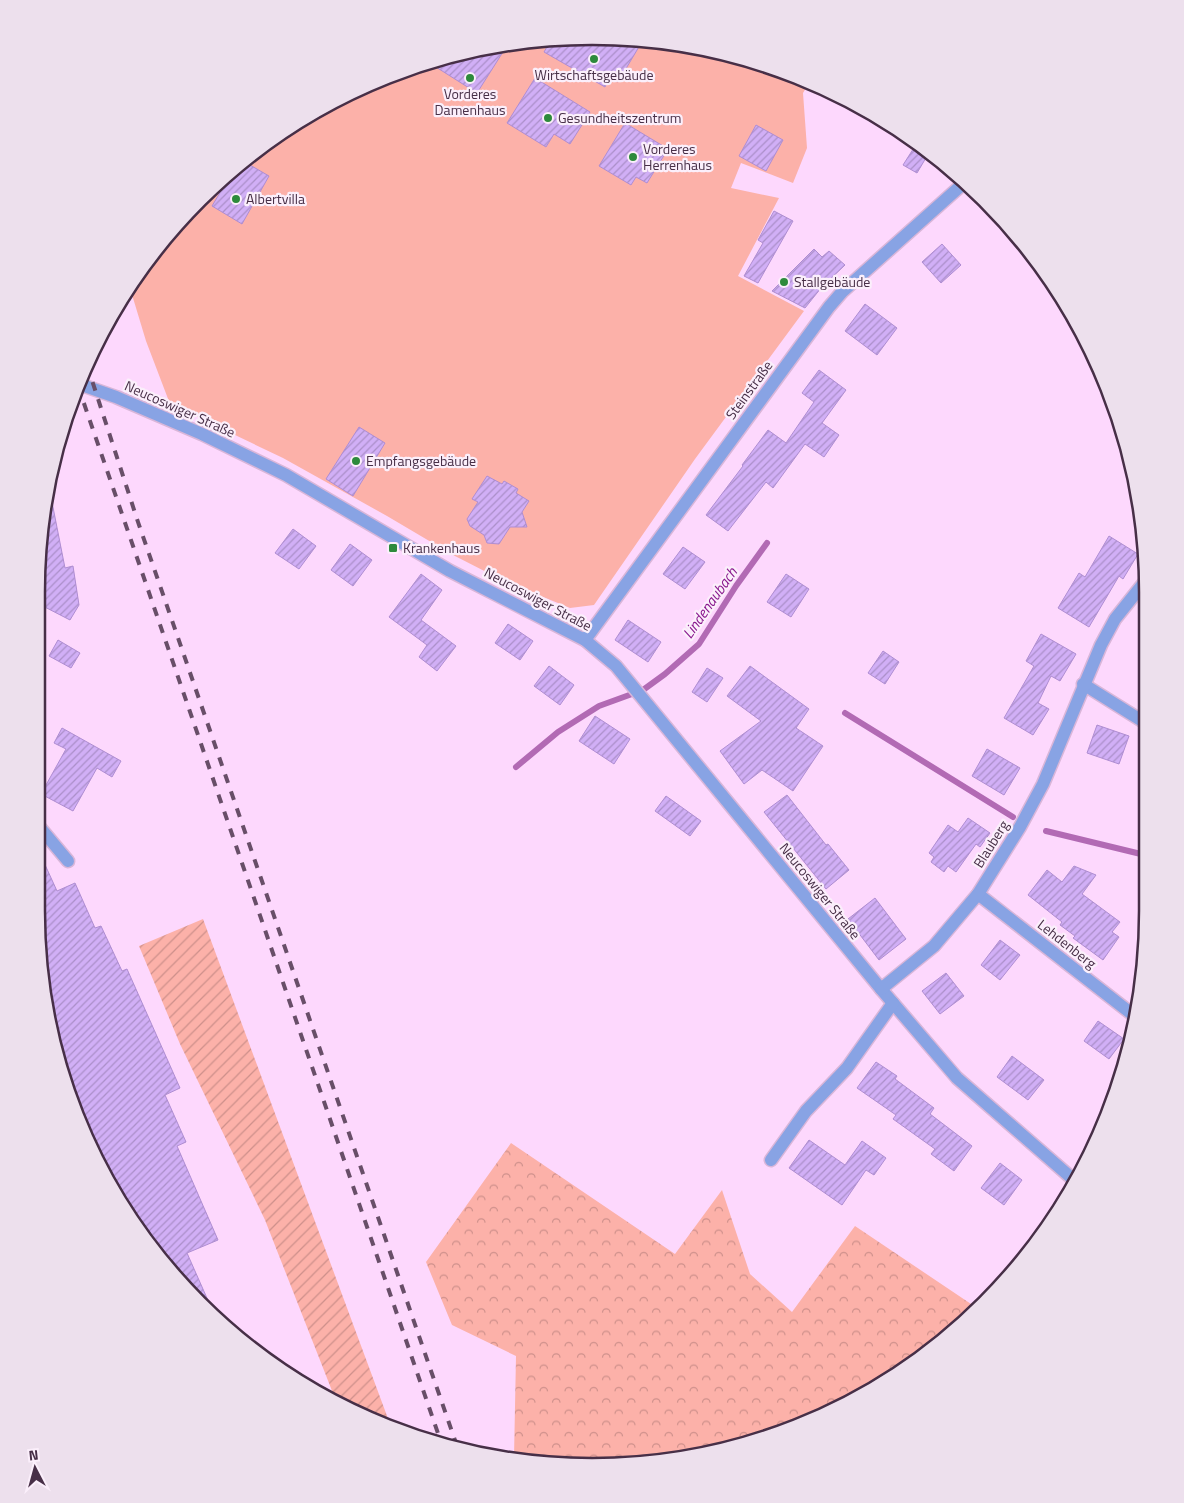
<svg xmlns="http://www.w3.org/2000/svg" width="1184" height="1503" font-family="'Titillium Web',sans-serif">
<defs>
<pattern id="forest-crowns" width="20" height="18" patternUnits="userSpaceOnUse" patternTransform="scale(1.25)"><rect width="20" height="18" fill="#fcb1a9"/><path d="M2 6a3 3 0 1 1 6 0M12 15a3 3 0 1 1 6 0" fill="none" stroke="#ce908b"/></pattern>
<pattern id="garden-furrows" width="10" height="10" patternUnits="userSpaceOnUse" patternTransform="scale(1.25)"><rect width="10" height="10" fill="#fcb1a9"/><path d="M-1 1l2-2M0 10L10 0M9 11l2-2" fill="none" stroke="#ce908b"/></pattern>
<pattern id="building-hatch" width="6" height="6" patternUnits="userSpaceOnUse" patternTransform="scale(1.25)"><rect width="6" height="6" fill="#d1aff6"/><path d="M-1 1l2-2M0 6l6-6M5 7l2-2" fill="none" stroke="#ab8fc9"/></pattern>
</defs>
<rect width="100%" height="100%" fill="#fdd8fd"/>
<path fill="url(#forest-crowns)" d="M 511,1143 L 675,1254 L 722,1190 L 750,1274 L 792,1312 L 855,1226 L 977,1308 L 959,1329 L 870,1392 L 736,1448 L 592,1467 L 514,1457 L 516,1356 L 452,1325 L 426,1262 Z"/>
<path fill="#fcb1a9" d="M 629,37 L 736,55 L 809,83 L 803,93 L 807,148 L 793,183 L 741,163 L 731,188 L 779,198 L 738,276 L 804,311 L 695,459 L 594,605 L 570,608 L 502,580 L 453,555 L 387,516 L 283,458 L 170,404 L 146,341 L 130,288 L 174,226 L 226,174 L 314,111 L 414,66 L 520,41 Z"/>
<path fill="url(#garden-furrows)" d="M 203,919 L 390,1424 L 336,1401 L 265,1220 L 180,1044 L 139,946 Z"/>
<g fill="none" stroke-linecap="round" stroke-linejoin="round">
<g stroke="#b26ab4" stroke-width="6">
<path d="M 845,713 L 1013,817"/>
<path d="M 516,767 L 558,732 L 599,706 L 643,690 L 665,674 L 699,644 L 736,586 L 767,543"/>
<path d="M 1046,831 L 1145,855 L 1148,857"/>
</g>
</g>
<g fill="url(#building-hatch)" stroke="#af8dd2">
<path d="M 629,37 L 643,40 L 618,82 L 610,77 L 605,87 L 544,52 L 551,40 Z"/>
<path d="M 508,44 L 477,93 L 428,62 Z"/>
<path d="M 535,78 L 590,112 L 570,144 L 554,134 L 546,147 L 507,123 Z"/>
<path d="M 625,123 L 668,149 L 647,183 L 636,177 L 631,185 L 599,166 Z"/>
<path d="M 756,125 L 783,140 L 766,171 L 739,156 Z"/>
<path d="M 917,143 L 930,151 L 917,173 L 903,165 Z"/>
<path d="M 243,161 L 269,176 L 242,224 L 212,206 L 221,191 L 213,186 L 226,174 Z"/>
<path d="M 774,211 L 793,221 L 758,283 L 744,276 L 763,243 L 758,240 Z"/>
<path d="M 942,244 L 961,265 L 941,283 L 922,262 Z"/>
<path d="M 814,249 L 822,257 L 829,251 L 845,265 L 821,288 L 805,308 L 772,291 Z"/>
<path d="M 865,304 L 897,328 L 877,355 L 845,331 Z"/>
<path d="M 819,370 L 846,390 L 822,423 L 839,435 L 824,457 L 805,444 L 773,488 L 766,482 L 728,531 L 706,515 L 743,466 L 742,465 L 768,430 L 786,443 L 814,402 L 802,393 Z"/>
<path d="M 359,427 L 385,443 L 353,496 L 326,479 Z"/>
<path d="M 487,476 L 502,484 L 504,481 L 518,489 L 516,493 L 529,501 L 522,512 L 527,527 L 510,527 L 499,544 L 487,543 L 484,535 L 470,526 L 467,519 L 478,502 L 472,499 Z"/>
<path d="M 50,492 L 65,568 L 73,566 L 79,605 L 70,620 L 37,603 L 37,556 Z"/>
<path d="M 293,529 L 316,546 L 299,569 L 275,553 Z"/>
<path d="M 1109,536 L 1138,554 L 1123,579 L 1119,576 L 1089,627 L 1058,608 L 1079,573 L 1085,577 Z"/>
<path d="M 350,544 L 372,560 L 353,586 L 331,570 Z"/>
<path d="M 683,547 L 705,562 L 685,589 L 663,574 Z"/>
<path d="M 421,574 L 442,590 L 421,620 L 456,646 L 437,671 L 419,657 L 427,645 L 389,617 Z"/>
<path d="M 786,574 L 809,589 L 791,617 L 767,602 Z"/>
<path d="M 628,620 L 661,642 L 648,662 L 615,640 Z"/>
<path d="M 508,624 L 533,641 L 520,660 L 495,643 Z"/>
<path d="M 1041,634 L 1076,654 L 1060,681 L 1051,676 L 1038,703 L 1049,709 L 1033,735 L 1004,718 L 1034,666 L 1026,661 Z"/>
<path d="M 58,640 L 80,653 L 71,668 L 49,656 Z"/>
<path d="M 883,651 L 899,662 L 885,684 L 868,673 Z"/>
<path d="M 549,666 L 574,685 L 560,705 L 534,686 Z"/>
<path d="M 750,666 L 809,709 L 796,728 L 823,746 L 793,791 L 762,770 L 744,784 L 720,751 L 761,721 L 727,696 Z"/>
<path d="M 707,668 L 723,678 L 707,702 L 692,692 Z"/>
<path d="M 595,716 L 630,739 L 614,764 L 579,741 Z"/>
<path d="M 1097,725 L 1129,736 L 1119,764 L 1087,753 Z"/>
<path d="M 62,728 L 121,761 L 112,777 L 97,768 L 73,811 L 41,794 L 66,749 L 54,743 Z"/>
<path d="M 987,749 L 1020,768 L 1004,795 L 972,776 Z"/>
<path d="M 787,795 L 826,845 L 828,844 L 849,870 L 826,889 L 764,812 Z"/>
<path d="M 666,796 L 701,821 L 690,836 L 655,811 Z"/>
<path d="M 968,818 L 990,833 L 980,847 L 976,844 L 956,872 L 948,866 L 944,872 L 931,862 L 934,857 L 929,853 L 948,825 L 958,832 Z"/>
<path d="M 36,845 L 57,891 L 75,883 L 95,928 L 101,926 L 122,971 L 127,969 L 180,1088 L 165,1095 L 186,1142 L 177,1146 L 218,1240 L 187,1253 L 214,1314 L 212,1314 L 199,1304 L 111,1189 L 55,1055 L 36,911 Z"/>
<path d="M 1074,866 L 1096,875 L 1082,894 L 1120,922 L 1112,932 L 1119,937 L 1103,960 L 1073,938 L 1075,936 L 1060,925 L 1062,922 L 1028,895 L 1047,870 L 1062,882 Z"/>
<path d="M 875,898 L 906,939 L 879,960 L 848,919 Z"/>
<path d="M 1000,940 L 1020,955 L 1000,980 L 981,965 Z"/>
<path d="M 946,973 L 964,996 L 940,1014 L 922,991 Z"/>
<path d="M 1098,1021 L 1124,1039 L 1109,1059 L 1084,1041 Z"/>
<path d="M 1012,1056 L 1044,1080 L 1028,1100 L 997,1077 Z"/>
<path d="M 876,1062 L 897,1076 L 895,1079 L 934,1108 L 930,1114 L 972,1146 L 954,1171 L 931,1154 L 935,1149 L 893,1119 L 896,1115 L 857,1088 Z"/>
<path d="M 809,1140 L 845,1165 L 862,1141 L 886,1158 L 874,1175 L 866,1170 L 842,1205 L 789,1168 Z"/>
<path d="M 1000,1163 L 1022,1180 L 1004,1205 L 981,1188 Z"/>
</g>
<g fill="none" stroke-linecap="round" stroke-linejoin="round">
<g stroke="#d9b6d9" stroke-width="15">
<g id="minor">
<path d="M 79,384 L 116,397 L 202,434 L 286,475 L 450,571 L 585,640 L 616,666 L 881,989 L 957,1078 L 1075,1181"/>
<path d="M 585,640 L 829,307 L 842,292 L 964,183"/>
<path d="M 1083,684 L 1147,724"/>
<path d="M 37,824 L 68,861"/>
<path d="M 978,894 L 1137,1018"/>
<path d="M 881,989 L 934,946 L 978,894 L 1020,827 L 1043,784 L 1101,645 L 1115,619 L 1147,579"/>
<path d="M 771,1160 L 806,1111 L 847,1068 L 893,1003"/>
</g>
</g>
<use href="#minor" stroke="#88a3e4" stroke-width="12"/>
<g stroke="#684e68" stroke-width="4" stroke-dasharray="9 9" stroke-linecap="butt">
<path d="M 87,365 L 138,522 L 458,1449"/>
<path d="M 78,386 L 442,1445"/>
</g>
</g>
<g fill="#2d8a3c" stroke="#fbeffb" stroke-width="2">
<circle cx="594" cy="59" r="5"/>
<circle cx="470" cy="78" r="5"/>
<circle cx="548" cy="118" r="5"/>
<circle cx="633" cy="157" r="5"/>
<circle cx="236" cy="199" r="5"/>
<circle cx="784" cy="282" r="5"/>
<circle cx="356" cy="461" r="5"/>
<rect x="388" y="543" width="10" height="10" rx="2.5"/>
</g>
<g text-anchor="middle" stroke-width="4.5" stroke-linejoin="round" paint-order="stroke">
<g font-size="14" fill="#472f47" stroke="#fbeffb" text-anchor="start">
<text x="594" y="80" text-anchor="middle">Wirtschaftsgebäude</text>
<text x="470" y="99" text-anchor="middle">Vorderes<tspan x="470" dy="16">Damenhaus</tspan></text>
<text x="558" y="123">Gesundheitszentrum</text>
<text x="643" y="154">Vorderes<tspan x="643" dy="16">Herrenhaus</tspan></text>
<text x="246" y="204">Albertvilla</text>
<text x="794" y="287">Stallgebäude</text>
<text x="366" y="466">Empfangsgebäude</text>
<text x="403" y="553">Krankenhaus</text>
</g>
<g font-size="14" fill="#472f47" stroke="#fbeffb">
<text transform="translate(749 390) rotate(-54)" y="5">Steinstraße</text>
<text transform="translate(180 409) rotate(24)" y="5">Neucoswiger Straße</text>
<text transform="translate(538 599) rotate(28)" y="5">Neucoswiger Straße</text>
<text transform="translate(991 844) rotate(-58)" y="5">Blauberg</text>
<text transform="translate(820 891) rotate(51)" y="5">Neucoswiger Straße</text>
<text transform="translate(1067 944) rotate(38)" y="5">Lehdenberg</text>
</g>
<g font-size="15" font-style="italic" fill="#8a1a8f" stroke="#fbeffb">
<text transform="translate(710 603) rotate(-55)" y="5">Lindenaubach</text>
</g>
</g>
<path d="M0 0H1184V1503H0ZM592 45H592A547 547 0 0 1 1139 592V911A547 547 0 0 1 592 1458H592A547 547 0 0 1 45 911V592A547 547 0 0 1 592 45Z" fill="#ede0ed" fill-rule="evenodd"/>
<path fill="none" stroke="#472f47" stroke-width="2.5" d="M592 45H592A547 547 0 0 1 1139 592V911A547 547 0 0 1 592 1458H592A547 547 0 0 1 45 911V592A547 547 0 0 1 592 45Z"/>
<g transform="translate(35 1468) rotate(354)" stroke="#fbeffb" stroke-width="4" paint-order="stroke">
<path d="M0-4L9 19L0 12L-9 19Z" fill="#472f47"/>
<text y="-8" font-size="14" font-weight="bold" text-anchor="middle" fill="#472f47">N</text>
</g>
</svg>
